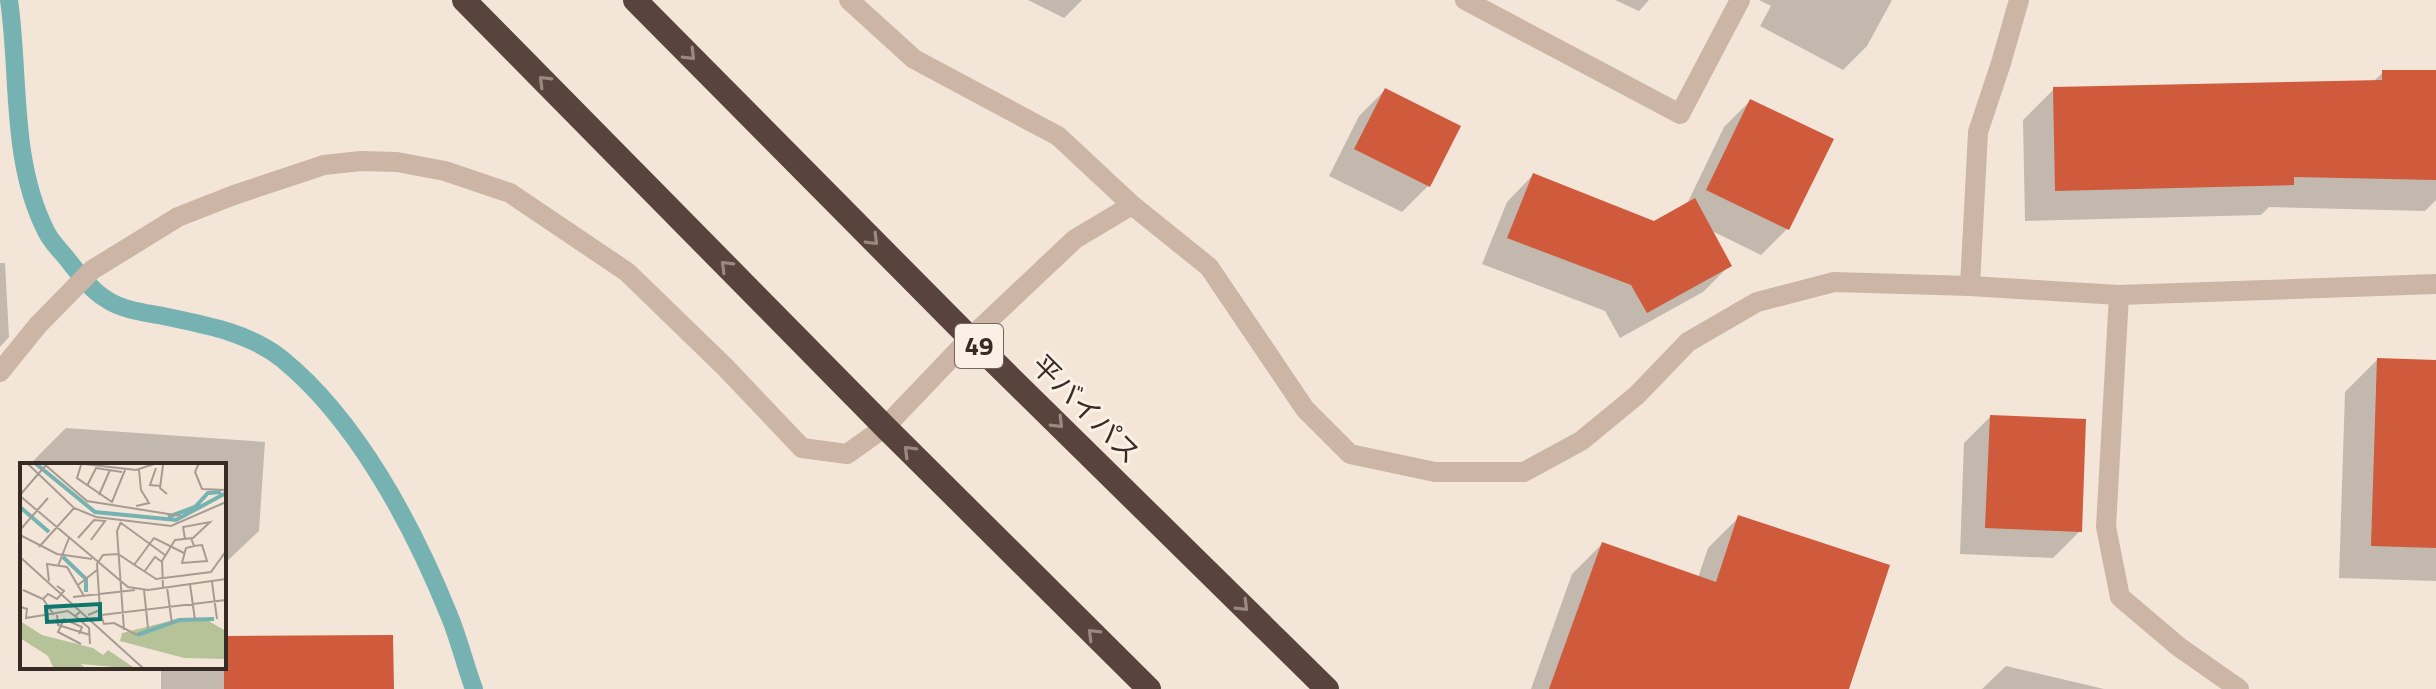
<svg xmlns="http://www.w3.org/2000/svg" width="2436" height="689" font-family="'Titillium Web','Noto Sans JP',sans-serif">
<rect width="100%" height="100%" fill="#f3e6d9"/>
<g fill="#0003">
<path d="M 1028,0 L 1082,0 L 1064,18 Z"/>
<path d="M 1615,0 L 1649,0 L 1639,11 Z"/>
<path d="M 1759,0 L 1892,0 L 1867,46 L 1843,70 L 1760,26 L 1771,6 Z"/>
<path d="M 2383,72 L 2436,72 L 2436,200 L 2425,211 L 2269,207 L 2261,215 L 2025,221 L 2023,120 L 2054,89 L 2373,82 Z"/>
<path d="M 1385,90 L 1429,185 L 1402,212 L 1329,176 L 1359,116 Z"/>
<path d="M 1750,101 L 1788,228 L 1761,255 L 1710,230 L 1729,266 L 1703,292 L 1620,338 L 1605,311 L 1482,264 L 1507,202 L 1533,175 L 1654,223 L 1686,206 L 1724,127 Z"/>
<path d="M 0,263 L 5,263 L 9,337 L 0,347 Z"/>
<path d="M 2377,360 L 2436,362 L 2436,581 L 2339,578 L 2345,392 Z"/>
<path d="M 1990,417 L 2080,531 L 2053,558 L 1960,554 L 1964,443 Z"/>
<path d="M 66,428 L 265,442 L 259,531 L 224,564 L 224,465 L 33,465 L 33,461 Z"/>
<path d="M 1739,517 L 1847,689 L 1531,689 L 1572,574 L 1602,544 L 1698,578 L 1708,548 Z"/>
<path d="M 224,638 L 392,689 L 161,689 L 161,671 L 165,667 L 224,667 Z"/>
<path d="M 2006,666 L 2104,689 L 1982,689 Z"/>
</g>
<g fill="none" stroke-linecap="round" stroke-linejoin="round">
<path stroke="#76b2b2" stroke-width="18" d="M 9,0 C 20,76 10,160 46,231 C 51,242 61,251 68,260 C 78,273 92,291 106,299 C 120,309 141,312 158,315 C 200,324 247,331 282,359 C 357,420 413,526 449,615 C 459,639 465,665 474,689"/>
</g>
<g fill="#cf5a3c">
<path d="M 2382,70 L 2436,70 L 2436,180 L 2294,177 L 2294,185 L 2055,191 L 2053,87 L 2382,80 Z"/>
<path d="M 1385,88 L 1461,126 L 1430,187 L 1354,149 Z"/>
<path d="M 1750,99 L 1834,139 L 1789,230 L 1706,190 Z"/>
<path d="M 1533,173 L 1654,221 L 1695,198 L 1732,266 L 1647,313 L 1631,285 L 1507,238 Z"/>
<path d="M 2377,358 L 2436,360 L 2436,548 L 2371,546 Z"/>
<path d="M 1990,415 L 2086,419 L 2082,532 L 1985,528 Z"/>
<path d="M 1738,515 L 1890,565 L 1849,689 L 1549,689 L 1602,542 L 1716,582 Z"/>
<path d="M 393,635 L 394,689 L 224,689 L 224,636 Z"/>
</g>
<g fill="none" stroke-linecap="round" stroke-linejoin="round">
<g stroke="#ccb5a4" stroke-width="20">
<path d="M 849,0 L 914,59 L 1058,136 L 1132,205"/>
<path d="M 1465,0 L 1680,114 L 1740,0"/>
<path d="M 1970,286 L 1978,132 L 2001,63 L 2019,0"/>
<path d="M 2119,295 L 2106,527 L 2120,597 L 2179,647 L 2239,689"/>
<path d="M 0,372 L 38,325 L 92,270 L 178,217 L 234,195 L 324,165 L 361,161 L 397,162 L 445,171 L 510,193 L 627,272 L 725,367 L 802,448 L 847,454 L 885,427 L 970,338 L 1075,239 L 1132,205 L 1209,267 L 1305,409 L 1350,454 L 1435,472 L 1524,472 L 1581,441 L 1637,395 L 1688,342 L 1757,302 L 1834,282 L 1970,286 L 2119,295 L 2436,284"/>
</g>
<g stroke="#59443d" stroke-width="24">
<path d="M 464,0 L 885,427 L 1149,689"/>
<path d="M 635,0 L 970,338 L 1327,689"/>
</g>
</g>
<defs><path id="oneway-chevron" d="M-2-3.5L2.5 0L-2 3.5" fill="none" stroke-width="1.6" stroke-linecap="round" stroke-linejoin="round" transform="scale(2)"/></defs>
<g stroke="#9a8981">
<use href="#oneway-chevron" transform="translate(690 55) rotate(45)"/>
<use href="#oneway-chevron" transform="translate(544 81) rotate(-135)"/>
<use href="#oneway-chevron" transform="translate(873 240) rotate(45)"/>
<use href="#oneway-chevron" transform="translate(726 266) rotate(-135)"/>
<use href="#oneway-chevron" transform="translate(1058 423) rotate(45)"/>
<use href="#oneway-chevron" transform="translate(909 451) rotate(-135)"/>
<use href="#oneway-chevron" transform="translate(1243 606) rotate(45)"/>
<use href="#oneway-chevron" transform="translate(1093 634) rotate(-135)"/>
</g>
<g text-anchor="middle" stroke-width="6" stroke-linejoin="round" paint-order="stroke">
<rect fill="#fbf0e6" stroke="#726660" stroke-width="2" x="955" y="324" width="48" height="44" rx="6"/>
<g font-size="26" font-weight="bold" fill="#372b26">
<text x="979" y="355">49</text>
</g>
<g font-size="28" fill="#372b26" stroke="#fbf0e6">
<text transform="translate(1086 409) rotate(45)" y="10">平バイパス</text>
</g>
</g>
<g transform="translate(20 463)">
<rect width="206" height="206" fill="#f3e6d9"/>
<path d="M 158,156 L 185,156 L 206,168 L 206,196 L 164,195 L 100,178 L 102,170 ZM 0,158 L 22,172 L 73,185 L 83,192 L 88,187 L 116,206 L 61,201 L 66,206 L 34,206 L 28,193 L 0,175 Z" fill="#b6c398"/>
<path fill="none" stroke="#76b2b2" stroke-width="4" d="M 15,0 L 75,49 L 156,57 L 206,30M 0,44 L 29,69M 148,54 L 175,44 L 188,30 L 201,29M 43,94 L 66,116 L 66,129M 117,172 L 159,157 L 194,156"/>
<path fill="none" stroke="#a89b91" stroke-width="2" d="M 7,0 L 54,45 L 76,54 L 151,63 L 206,39M 23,0 L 67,38 L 161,53M 55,0 L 116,7 L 137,0M 179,0 L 175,9 L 182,26 L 206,27M 61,2 L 57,15 L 92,39 L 105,7M 143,2 L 140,25 L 147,31M 136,5 L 130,22 L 141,23M 67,23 L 76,5 L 102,9M 0,32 L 26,2M 79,32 L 90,7M 0,33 L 108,124 L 128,127 L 206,116M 116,43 L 129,40 L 121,27 L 119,7M 101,59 L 97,68 L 104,167M 101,60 L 145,92M 0,67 L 28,35M 0,72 L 37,91 L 72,96M 58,75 L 74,57 L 85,58 L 71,77M 171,75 L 174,83 L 182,82 L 187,98 L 162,100 L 166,85 L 174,83M 19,84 L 54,45M 0,94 L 124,206M 114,102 L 134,75 L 164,90M 38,103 L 49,75M 124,109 L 135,94 L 142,99M 29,118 L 27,101 L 47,104 L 64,133M 192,119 L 197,156M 170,121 L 175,157M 58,122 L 77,107M 143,124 L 142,98 L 155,77 L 173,75 L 190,59 L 163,64 L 165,76M 147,124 L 152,161M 3,127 L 23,136 L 34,152M 124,127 L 128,165M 53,134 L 115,127M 23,136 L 28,131 L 37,136 L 44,128 L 37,123M 1,144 L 7,146 L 6,155 L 48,148 L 55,153 L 60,149M 37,152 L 38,162 L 70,172M 68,152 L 80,147 L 77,101 L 83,92 L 98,91 L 136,116 L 191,109 L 206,88M 55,153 L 69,165 L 70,181M 59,171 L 62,164 L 44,156 L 38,169 L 61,181M 117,172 L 94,160 L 84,161 L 81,152 L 206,137"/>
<path fill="#0f766e" fill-opacity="0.15" stroke="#0f766e" stroke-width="4" d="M 80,141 L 80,156 L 27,159 L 26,144 Z"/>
<rect width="206" height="206" fill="none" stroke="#372b26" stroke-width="4"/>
</g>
</svg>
